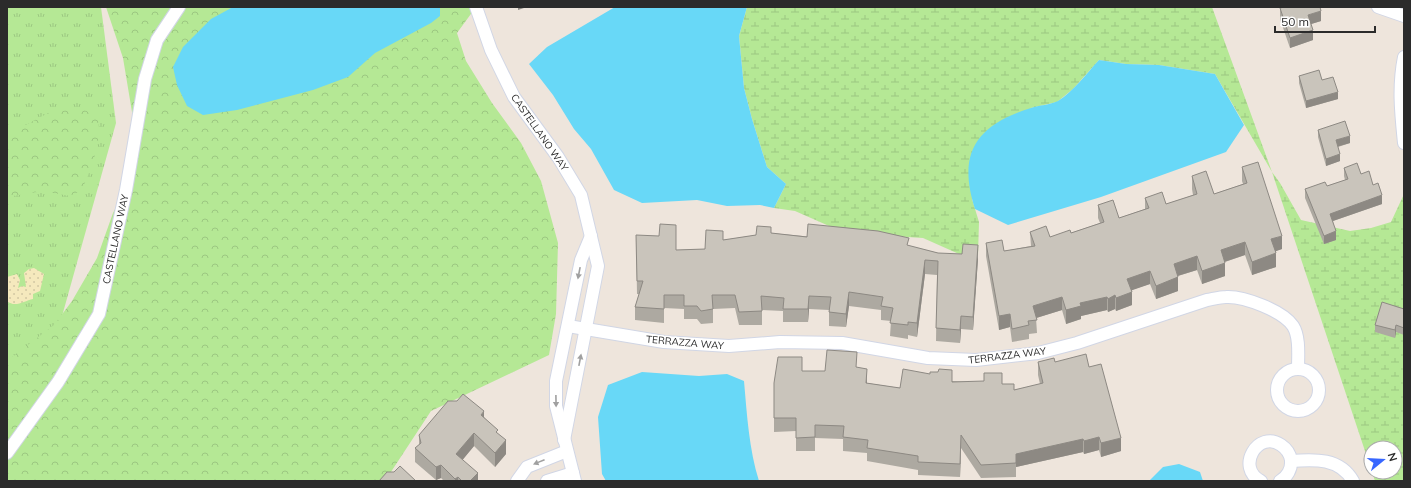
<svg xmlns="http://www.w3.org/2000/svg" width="1411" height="488" font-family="Mulish,sans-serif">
<defs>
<pattern id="grass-tufts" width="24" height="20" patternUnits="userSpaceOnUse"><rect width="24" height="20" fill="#b5e895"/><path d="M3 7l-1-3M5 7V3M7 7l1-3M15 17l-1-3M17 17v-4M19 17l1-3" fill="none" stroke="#9cc781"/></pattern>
<pattern id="forest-crowns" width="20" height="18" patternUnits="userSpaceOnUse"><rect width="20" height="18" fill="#b5e895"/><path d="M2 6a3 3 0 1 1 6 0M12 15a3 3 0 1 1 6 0" fill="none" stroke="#9cc781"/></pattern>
<pattern id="wetland-marsh" width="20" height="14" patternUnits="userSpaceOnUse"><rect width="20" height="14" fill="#b5e895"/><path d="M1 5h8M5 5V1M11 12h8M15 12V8" fill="none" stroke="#9cc781"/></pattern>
<pattern id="sand-dots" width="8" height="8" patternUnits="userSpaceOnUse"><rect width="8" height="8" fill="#f5e9bd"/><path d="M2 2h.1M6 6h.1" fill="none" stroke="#d2c8a3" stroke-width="1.8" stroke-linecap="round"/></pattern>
</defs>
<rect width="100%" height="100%" fill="#eee5dc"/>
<path fill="url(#grass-tufts)" d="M 7,7 L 101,7 L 116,123 L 59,327 L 7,394 Z"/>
<g fill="url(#forest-crowns)">
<path d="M 106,7 L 476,7 L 457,33 L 466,61 L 492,103 L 521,143 L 541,181 L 558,243 L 556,314 L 549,355 L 431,411 L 385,481 L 7,481 L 7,361 L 54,325 L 72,301 L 97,258 L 113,213 L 124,192 L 134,124 L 123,58 Z"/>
<path d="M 80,108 L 97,116 C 104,139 91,169 82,190 L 70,196 L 43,191 L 7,197 L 7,135 L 48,113 Z"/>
</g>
<path fill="url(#wetland-marsh)" d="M 747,7 L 1212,7 L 1272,172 L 1280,183 L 1301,220 L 1350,231 L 1371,228 L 1391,222 L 1404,194 L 1404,481 L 1375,481 L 1372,472 L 1395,472 L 1395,448 L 1371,448 L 1371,469 L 1272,172 L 1215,74 L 1159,65 L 1126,64 L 1099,60 L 1073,89 L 1057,102 L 1031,108 L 972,199 L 979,222 L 978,255 L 968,258 L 923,238 L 845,233 L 795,211 L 774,208 L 786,184 L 767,167 L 752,119 L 744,88 L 739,36 Z"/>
<path fill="url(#sand-dots)" d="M 34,268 L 44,274 L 40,291 L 33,294 L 33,299 C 24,301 15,308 7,301 L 7,277 L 17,274 L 20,280 L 18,288 L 22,286 L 26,287 L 24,273 L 29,269 Z"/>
<g fill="#68d8f7">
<path d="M 233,7 L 440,7 L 440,16 L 431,23 L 375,53 L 348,77 L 313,90 L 237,110 L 203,115 L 187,106 L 177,85 L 173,67 L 183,47 L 211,19 Z"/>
<path d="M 615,7 L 747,7 L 739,36 L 744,88 L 752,119 L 767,167 L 786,184 L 774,208 L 760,205 L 727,206 L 697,200 L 642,203 L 614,190 L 591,149 L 574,129 L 553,95 L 529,64 L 547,47 Z"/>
<path d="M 1099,60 L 1126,64 L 1159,65 L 1215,74 L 1244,125 L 1226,152 L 1101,197 L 1008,225 L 975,209 C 957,153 976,125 1031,108 C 1039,105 1050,105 1058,101 C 1074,91 1086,74 1099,60 Z"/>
<path d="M 642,372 L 699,376 L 727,374 L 744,381 C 747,415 749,449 759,481 L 606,481 L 602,474 L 598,417 L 608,385 Z"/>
<path d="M 1179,464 L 1200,472 L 1203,481 L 1149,481 L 1163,467 Z"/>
</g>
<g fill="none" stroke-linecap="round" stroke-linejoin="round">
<g stroke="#d1d6e5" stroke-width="14">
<g id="minor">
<path d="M 476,7 L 491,50 L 514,97 L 558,157 L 581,195 L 598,266 L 564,440"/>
<path d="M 1378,7 L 1404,16"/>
<path d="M 1404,57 C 1398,87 1401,113 1404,143"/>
<path d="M 568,326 L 664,342 L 729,346 L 780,342 L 842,343 L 928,358 L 976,360 L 1038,353 L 1077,343 L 1207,300 C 1213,299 1220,297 1226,297 C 1244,296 1283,311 1293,326 C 1300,337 1298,356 1298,369"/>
<circle cx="1298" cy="390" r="21"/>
<path d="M 7,453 L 58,382 L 99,314 L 126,190 L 145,79 L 157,40 L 179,7"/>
<path d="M 1291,461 C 1315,459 1340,458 1353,481"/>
<path d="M 517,481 L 527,467 L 567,451"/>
<path d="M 547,481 L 573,473"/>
<path d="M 575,481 L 556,406 L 556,381 L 581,260 L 591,236"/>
<path d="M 1261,481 C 1235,468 1258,429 1281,445 C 1287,449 1290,454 1291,460 C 1292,469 1287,477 1280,481"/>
</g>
</g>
<use href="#minor" stroke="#fff" stroke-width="12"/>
</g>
<g fill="#ada9a1">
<path d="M 1280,8 L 1321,21 L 1311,24 L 1313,40 L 1290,48 L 1280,19 Z"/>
<path d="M 1299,76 L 1322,80 L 1338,99 L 1306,108 L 1299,83 Z"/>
<path d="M 1318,130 L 1350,143 L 1338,147 L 1340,161 L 1326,166 L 1318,137 Z"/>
<path d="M 1242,167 L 1282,249 L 1275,251 L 1276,267 L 1252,275 L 1245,255 L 1225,262 L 1225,276 L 1202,284 L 1197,270 L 1178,276 L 1178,291 L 1156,299 L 1150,284 L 1131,290 L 1132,305 L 1116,311 L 1115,309 L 1108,312 L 1107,310 L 1081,316 L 1081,319 L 1066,324 L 1062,310 L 1036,318 L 1037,333 L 1029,334 L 1029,339 L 1012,342 L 1010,327 L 999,330 L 986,256 L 986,243 L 1004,251 L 1031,246 L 1030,232 L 1050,237 L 1071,233 L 1100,223 L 1098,218 L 1098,205 L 1119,218 L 1145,209 L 1145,198 L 1166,204 L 1193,195 L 1192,189 L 1192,176 L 1214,194 L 1243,184 L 1242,181 Z"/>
<path d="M 1344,168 L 1361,174 L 1373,185 L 1382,204 L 1333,221 L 1336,240 L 1324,244 L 1305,198 L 1305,189 L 1327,186 L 1345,180 L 1344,176 Z"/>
<path d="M 771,233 L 909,246 L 938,253 L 978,259 L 973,330 L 961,329 L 960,343 L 936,341 L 937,275 L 925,274 L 917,337 L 908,335 L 908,339 L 890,336 L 891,321 L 881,320 L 881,310 L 849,306 L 846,327 L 829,326 L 829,310 L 809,309 L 808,322 L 783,322 L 783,311 L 762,310 L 762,325 L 739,325 L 735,308 L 713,309 L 713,323 L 701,324 L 697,319 L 684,319 L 684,309 L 664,308 L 664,323 L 635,320 L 635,307 L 639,294 L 637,294 L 636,235 L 676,250 L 705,249 L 723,240 Z"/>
<path d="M 1404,309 L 1404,335 L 1396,332 L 1395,338 L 1375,332 L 1375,325 Z"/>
<path d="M 1038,362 L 1055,362 L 1089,367 L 1121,451 L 1101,457 L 1099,450 L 1084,454 L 1083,452 L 1016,467 L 1016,477 L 981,478 L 961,448 L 960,477 L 918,475 L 918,470 L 867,461 L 867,453 L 843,451 L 843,439 L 815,438 L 815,451 L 796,451 L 796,431 L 774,432 L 774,383 L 802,371 L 825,371 L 867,383 L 900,388 L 952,381 L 1002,384 L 1014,390 L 1040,384 L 1038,375 Z"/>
<path d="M 484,417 L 498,434 L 506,454 L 495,467 L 474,446 L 462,460 L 478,481 L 444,481 L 441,478 L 436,480 L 415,462 L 415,448 L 419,445 L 419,435 Z"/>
</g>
<g fill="#8d8983">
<path d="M 518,7 L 527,7 L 518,10 Z"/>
<path d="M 1321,11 L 1321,21 L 1308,25 L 1308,15 Z"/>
<path d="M 1313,30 L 1313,40 L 1290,48 L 1290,38 Z"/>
<path d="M 1338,92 L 1338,99 L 1306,108 L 1306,101 Z"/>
<path d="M 1350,136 L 1350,143 L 1336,147 L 1336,140 Z"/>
<path d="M 1340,154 L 1340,161 L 1326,166 L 1326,159 Z"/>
<path d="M 1382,195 L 1382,204 L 1330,222 L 1330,214 Z"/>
<path d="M 1336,231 L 1336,240 L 1324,244 L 1324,236 Z"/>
<path d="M 1282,236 L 1282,249 L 1271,253 L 1271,239 Z"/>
<path d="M 1245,242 L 1245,255 L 1221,263 L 1221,250 Z"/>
<path d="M 978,245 L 978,259 L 973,330 L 973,317 Z"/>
<path d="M 1276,253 L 1276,267 L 1252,275 L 1252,262 Z"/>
<path d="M 1197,256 L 1197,270 L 1174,277 L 1174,264 Z"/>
<path d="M 925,260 L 925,274 L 917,337 L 917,323 Z"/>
<path d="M 1225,263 L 1225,276 L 1202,284 L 1202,271 Z"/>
<path d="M 1150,271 L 1150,284 L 1127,292 L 1127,279 Z"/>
<path d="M 1178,277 L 1178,291 L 1156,299 L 1156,286 Z"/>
<path d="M 849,292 L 849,306 L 846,327 L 846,314 Z"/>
<path d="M 1132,292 L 1132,305 L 1116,311 L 1116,298 Z"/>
<path d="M 1115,295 L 1115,309 L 1108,312 L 1108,299 Z"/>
<path d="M 809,296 L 809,309 L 808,322 L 808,309 Z"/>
<path d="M 1062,297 L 1062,310 L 1033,319 L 1033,306 Z"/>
<path d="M 1107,297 L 1107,310 L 1081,316 L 1081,319 L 1066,324 L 1066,310 L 1080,303 Z"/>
<path d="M 1010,314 L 1010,327 L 999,330 L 999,316 Z"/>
<path d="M 961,316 L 961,329 L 960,343 L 960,330 Z"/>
<path d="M 1396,325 L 1396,332 L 1395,338 L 1395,330 Z"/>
<path d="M 867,369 L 867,382 L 866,396 L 866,383 Z"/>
<path d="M 484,411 L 484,424 L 481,415 Z"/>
<path d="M 474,433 L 474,446 L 456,468 L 456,454 Z"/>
<path d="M 961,435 L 961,448 L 960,477 L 960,464 Z"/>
<path d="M 1099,437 L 1099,450 L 1084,454 L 1084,441 Z"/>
<path d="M 1121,438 L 1121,451 L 1101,457 L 1101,443 Z"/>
<path d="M 1083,439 L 1083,452 L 1016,467 L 1016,454 Z"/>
<path d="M 506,440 L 506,454 L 495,467 L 495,453 Z"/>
<path d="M 441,465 L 441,478 L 436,480 L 436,467 Z"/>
<path d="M 478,473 L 478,481 L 470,481 Z"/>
<path d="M 458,477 L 458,481 L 455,481 L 455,479 Z"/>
</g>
<g fill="#c9c4bb" stroke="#8d8983">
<path d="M 1284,7 L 1320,7 L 1321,11 L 1308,15 L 1313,30 L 1290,38 L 1280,8 Z"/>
<path d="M 1319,70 L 1322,80 L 1333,77 L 1338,92 L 1306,101 L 1299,76 Z"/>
<path d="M 1345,121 L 1350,136 L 1336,140 L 1340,154 L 1326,159 L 1318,130 Z"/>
<path d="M 1258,162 L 1282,236 L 1271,239 L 1276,253 L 1252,262 L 1245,242 L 1221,250 L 1225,263 L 1202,271 L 1197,256 L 1174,264 L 1178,277 L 1156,286 L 1150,271 L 1127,279 L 1132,292 L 1116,298 L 1115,295 L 1108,299 L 1107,297 L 1080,303 L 1081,306 L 1066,310 L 1062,297 L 1033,306 L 1037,320 L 1028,321 L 1029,325 L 1012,329 L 1010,314 L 999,316 L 986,243 L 1002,240 L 1004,251 L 1035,246 L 1030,232 L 1046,226 L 1050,237 L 1070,230 L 1071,233 L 1104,222 L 1098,205 L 1113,200 L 1119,218 L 1149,208 L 1145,198 L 1162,192 L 1166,204 L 1197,194 L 1192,176 L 1206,171 L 1214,194 L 1247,183 L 1242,167 Z"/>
<path d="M 1357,163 L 1361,174 L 1369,171 L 1373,185 L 1378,183 L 1382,195 L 1330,214 L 1336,231 L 1324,236 L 1305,189 L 1325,182 L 1327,186 L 1348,179 L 1344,168 Z"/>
<path d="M 660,224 L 676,225 L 676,250 L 705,249 L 706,230 L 723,231 L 723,240 L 756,235 L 757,226 L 771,227 L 771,233 L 807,237 L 808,224 L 878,231 L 909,238 L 907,245 L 938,253 L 962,254 L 963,244 L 978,245 L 973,317 L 961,316 L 960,330 L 936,328 L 938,261 L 925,260 L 917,323 L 908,322 L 908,325 L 890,323 L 893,308 L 881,306 L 883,297 L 849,292 L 846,314 L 829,312 L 831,297 L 809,296 L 808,309 L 783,309 L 784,298 L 761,296 L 762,311 L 739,312 L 735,295 L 712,295 L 713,309 L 701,311 L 697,306 L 684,306 L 684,295 L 664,295 L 664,309 L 635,307 L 643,281 L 637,281 L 636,235 L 659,236 Z"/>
<path d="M 1382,302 L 1404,309 L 1404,328 L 1396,325 L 1395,330 L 1375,325 Z"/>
<path d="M 827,350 L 857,352 L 856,367 L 867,369 L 866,383 L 900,388 L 903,369 L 930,374 L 930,372 L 938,372 L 939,369 L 952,370 L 952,382 L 984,381 L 984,373 L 1002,373 L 1002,384 L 1014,384 L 1014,390 L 1043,383 L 1038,362 L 1054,358 L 1055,362 L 1086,354 L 1089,367 L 1101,364 L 1121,438 L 1101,443 L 1099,437 L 1084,441 L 1083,439 L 1016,454 L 1016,463 L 981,465 L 961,435 L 960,464 L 918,462 L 918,456 L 867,448 L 868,440 L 843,437 L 844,426 L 815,425 L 815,437 L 796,438 L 796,418 L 774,418 L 774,383 L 778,357 L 802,357 L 802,371 L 825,371 Z"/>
<path d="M 463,394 L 484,411 L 481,415 L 498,430 L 496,432 L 506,440 L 495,453 L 474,433 L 456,454 L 478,473 L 470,481 L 462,481 L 458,477 L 455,479 L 441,465 L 436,467 L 415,448 L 421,443 L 419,435 L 448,401 L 457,401 Z"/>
<path d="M 400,466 L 416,481 L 379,481 L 387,472 L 394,472 Z"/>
</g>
<defs><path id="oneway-solid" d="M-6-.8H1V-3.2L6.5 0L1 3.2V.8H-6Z"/></defs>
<g fill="#a0a0a0">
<use href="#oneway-solid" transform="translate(579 273) rotate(101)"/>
<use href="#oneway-solid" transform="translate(580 360) rotate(-79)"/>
<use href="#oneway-solid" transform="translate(556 401) rotate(89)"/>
<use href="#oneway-solid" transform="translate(539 462) rotate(158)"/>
</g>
<g text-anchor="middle" stroke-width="3" stroke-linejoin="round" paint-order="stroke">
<g font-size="10" fill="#2b2b2b" stroke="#fff">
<text transform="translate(540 132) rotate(55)" y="4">CASTELLANO WAY</text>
<text transform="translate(115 239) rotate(-78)" y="4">CASTELLANO WAY</text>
<text transform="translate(685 342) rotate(5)" y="4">TERRAZZA WAY</text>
<text transform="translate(1007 355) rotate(-7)" y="4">TERRAZZA WAY</text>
</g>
</g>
<rect width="1411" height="488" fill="none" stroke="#2b2b2b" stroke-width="16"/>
<g transform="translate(1383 460) rotate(72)"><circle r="19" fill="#ffffff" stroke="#aaaaaa"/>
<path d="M0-3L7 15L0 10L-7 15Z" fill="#3867ff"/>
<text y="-6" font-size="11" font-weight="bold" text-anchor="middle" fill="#2b2b2b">N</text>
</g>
<path d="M1275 26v6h100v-6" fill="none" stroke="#2b2b2b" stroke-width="2"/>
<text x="1281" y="26" font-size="12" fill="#2b2b2b" stroke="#ffffff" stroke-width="3" paint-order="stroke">50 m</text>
</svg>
